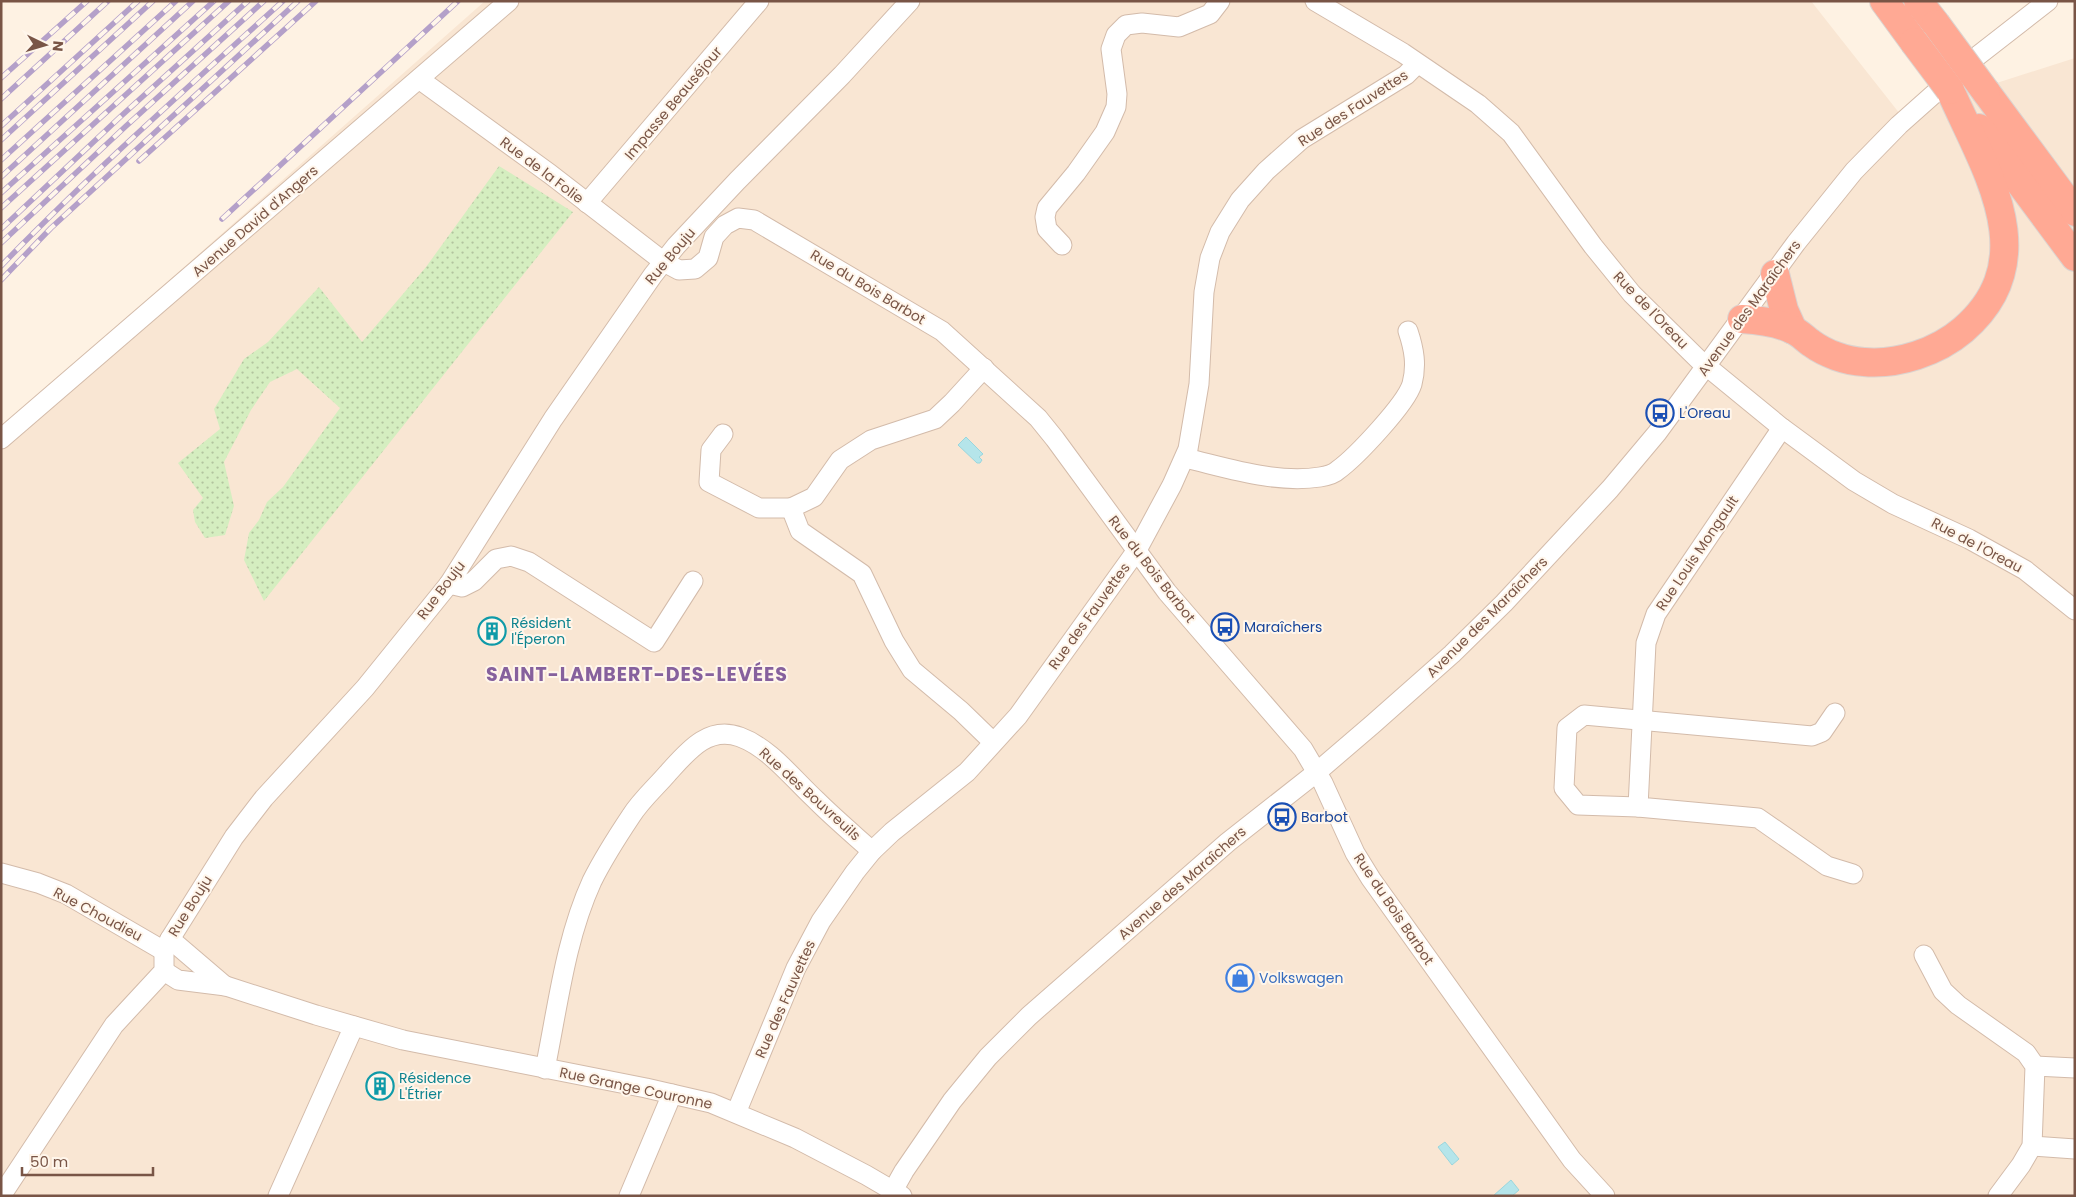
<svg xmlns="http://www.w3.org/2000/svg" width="2076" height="1197" font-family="Poppins,sans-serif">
<defs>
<pattern id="park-dots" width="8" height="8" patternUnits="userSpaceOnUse" patternTransform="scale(1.25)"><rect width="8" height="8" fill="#d5eec0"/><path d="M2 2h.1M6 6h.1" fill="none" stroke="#b2c49e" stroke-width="1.8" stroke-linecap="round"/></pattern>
</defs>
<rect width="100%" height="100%" fill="#fef2e3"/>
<path fill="#f9e6d3" d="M 485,1 L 1811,1 L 1900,114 L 2075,58 L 2075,1196 L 1,1196 L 1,429 Z"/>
<path fill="url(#park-dots)" d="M 499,166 L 573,212 L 264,601 L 244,560 L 249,533 L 259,520 L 267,502 L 283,487 L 340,408 L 297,369 L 270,382 L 251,410 L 224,462 L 234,506 L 225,535 L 205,538 L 195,522 L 193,510 L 203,498 L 178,463 L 220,429 L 214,409 L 244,359 L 268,342 L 319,287 L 362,342 L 426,267 Z"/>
<g fill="#b5e5ea" stroke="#9ad6dd">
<path d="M 966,437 L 983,454 L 979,457 L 982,460 L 980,463 L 977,463 L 958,445 Z"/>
<path d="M 1445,1142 L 1459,1159 L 1452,1165 L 1438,1147 Z"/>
<path d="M 1511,1180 L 1519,1190 L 1512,1196 L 1493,1196 Z"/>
</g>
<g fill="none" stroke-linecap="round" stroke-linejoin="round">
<g stroke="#d3bbaa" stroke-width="21">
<g id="minor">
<path d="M 1315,1 L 1403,53 L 1478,104 L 1511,133 L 1593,246 L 1632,294 L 1699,360 L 1782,428 L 1854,481 L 1893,504 L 1969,539 L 2025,570 L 2075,610"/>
<path d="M 419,79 L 550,174 L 664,262 L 679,270 L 695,269 L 708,258 L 714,237 L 725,225 L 738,218 L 754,220 L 942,331 L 1038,418 L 1055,439 L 1167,592 L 1303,749 L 1323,783 L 1355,853 L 1371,879 L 1572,1160 L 1605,1196"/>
<path d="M 587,203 L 759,1"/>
<path d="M 1062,245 L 1047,229 L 1045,217 L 1047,208 L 1076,173 L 1105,132 L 1116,107 L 1117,94 L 1111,49 L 1116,35 L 1126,25 L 1142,23 L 1179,27 L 1210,14 L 1220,1"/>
<path d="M 984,368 L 952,403 L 935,419 L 871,440 L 840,460 L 814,497 L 791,508 L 800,531 L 862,574 L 894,641 L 912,670 L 961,711 L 993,742"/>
<path d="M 1782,428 L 1656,614 L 1646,643 L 1638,807 L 1758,818 L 1827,866 L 1853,874"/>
<path d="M 723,434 L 711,450 L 709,482 L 759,508 L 791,508"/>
<path d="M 1,439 L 509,1"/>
<path d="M 1185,458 C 1228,468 1276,484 1320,477 C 1326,476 1334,474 1338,470 C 1356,457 1406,404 1412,384 C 1417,365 1414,349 1408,331"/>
<path d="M 449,584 L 462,587 L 474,581 L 496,559 L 511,556 L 529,562 L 654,642 L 693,581"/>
<path d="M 1638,807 L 1578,805 L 1564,788 L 1567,728 L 1584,715 L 1812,736 L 1822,732 L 1835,713"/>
<path d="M 1,873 L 38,883 L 66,894 L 164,951"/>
<path d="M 170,939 L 225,986"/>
<path d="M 1924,955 L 1943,991 L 1958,1005 L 2026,1053 L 2035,1066 L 2032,1146 L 2021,1165 L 1998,1196"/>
<path d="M 164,971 L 178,980 L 226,986 L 316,1015 L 403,1040 L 646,1088 L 711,1103 L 795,1138 L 866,1175 L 902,1196"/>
<path d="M 2035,1066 L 2075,1068"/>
<path d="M 545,1069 C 558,1006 565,940 592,881 C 603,859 617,837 631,816 C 641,800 656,787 668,773 C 687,752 708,725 740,737 C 770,748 793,779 816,800 C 834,818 853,834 872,851"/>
<path d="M 736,1113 L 796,968 L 821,921 L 855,872 L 872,851 L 892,832 L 967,772 L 1018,716 L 1137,550 L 1172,485 L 1188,449 L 1199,384 L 1204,292 L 1210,258 L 1220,232 L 1240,200 L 1266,171 L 1302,139 L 1406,75 L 1417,64"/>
<path d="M 2032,1146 L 2075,1149"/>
<path d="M 1,1196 L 114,1025 L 164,971 L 164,951 L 170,939 L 234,837 L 264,798 L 365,688 L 449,584 L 553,419 L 653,275 L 676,246 L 737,181 L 842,75 L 910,1"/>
<path d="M 278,1196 L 354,1026"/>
<path d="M 629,1196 L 672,1094"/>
<path d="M 890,1196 L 904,1171 L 952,1101 L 988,1057 L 1029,1016 L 1228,842 L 1317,772 L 1373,724 L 1452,654 L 1504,603 L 1610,489 L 1657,433 L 1796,243 L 1854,171 L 1899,125 L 1971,61 L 2048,1"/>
</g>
</g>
<g stroke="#dcd3cf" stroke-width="30">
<g id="highway">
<path d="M 1884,1 L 1914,42"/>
<path d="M 1918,1 L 1936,24"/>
<path d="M 1986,92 L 2075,212"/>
<path d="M 1979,128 L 2075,257"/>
<path d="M 1775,274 L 1784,310 L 1793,330"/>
<path d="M 1742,319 C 1759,320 1777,322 1793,330 C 1800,333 1805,339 1811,343 C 1826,354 1846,361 1864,362 C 1898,365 1937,352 1963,330 C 2046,259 1984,168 1950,90"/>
</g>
</g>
<use href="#minor" stroke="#fff" stroke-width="19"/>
<use href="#highway" stroke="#ffa994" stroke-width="28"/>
<g stroke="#b4a0c9" stroke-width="5.5">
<g id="rail">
<path d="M 1,78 L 87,1"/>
<path d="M 1,99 L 108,1"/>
<path d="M 1,126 L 138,1"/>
<path d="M 1,140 L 153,1"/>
<path d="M 1,160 L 176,1"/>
<path d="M 139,161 L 316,1"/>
<path d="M 1,177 L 193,1"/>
<path d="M 1,193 L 214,1"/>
<path d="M 1,208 L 229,1"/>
<path d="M 222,219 L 458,1"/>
<path d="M 1,229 L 119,118 L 248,1"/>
<path d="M 1,243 L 125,127 L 264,1"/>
<path d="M 1,266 C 91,173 187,88 283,1"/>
<path d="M 1,280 L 51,228 L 298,1"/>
</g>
</g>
<use href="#rail" stroke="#fff6eb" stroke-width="4" stroke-dasharray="11" stroke-linecap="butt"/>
<g stroke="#dcd3cf" stroke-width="30" stroke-linecap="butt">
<g id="highway-bridge">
<path d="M 1936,24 L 1986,92"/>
<path d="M 1914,42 L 1950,90"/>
</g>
</g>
<use href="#highway-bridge" stroke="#ffa994" stroke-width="28"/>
</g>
<defs>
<g id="bus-ring" transform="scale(1.4375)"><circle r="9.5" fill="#fff6eb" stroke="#1a4fb4" stroke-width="1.5"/><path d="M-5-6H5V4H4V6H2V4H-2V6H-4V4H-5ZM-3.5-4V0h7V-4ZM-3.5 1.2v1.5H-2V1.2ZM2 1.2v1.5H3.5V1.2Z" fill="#1a4fb4"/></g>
<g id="building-ring" transform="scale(1.4375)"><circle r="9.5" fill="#fff6eb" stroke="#0f9aa8" stroke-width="1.5"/><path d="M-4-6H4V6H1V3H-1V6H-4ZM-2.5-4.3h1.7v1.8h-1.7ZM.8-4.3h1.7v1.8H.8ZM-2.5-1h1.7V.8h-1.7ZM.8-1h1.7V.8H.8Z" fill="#0f9aa8"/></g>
<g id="shop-ring" transform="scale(1.4375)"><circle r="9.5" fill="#fff6eb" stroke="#3f7fe0" stroke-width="1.5"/><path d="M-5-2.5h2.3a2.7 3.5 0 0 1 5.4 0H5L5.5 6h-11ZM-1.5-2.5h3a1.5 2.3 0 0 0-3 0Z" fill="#3f7fe0"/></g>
</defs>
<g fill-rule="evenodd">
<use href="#bus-ring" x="1660" y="413"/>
<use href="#bus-ring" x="1225" y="627"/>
<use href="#building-ring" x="492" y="631"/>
<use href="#bus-ring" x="1282" y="817"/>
<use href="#shop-ring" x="1240" y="978"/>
<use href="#building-ring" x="380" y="1086"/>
</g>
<g text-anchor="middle" stroke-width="4" stroke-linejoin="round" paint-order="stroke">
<g font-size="14" fill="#795546" stroke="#fff6eb">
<text transform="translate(673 103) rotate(-50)" y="5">Impasse Beauséjour</text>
<text transform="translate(1353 108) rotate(-33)" y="5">Rue des Fauvettes</text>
<text transform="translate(542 170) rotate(37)" y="5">Rue de la Folie</text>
<text transform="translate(255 221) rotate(-41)" y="5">Avenue David d'Angers</text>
<text transform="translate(670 256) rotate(-50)" y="5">Rue Bouju</text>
<text transform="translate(868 287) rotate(31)" y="5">Rue du Bois Barbot</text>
<text transform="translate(1749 308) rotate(-54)" y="5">Avenue des Maraîchers</text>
<text transform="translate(1651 310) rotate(46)" y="5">Rue de l'Oreau</text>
<text transform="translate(1977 545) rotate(28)" y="5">Rue de l'Oreau</text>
<text transform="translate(1697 553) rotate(-56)" y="5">Rue Louis Mongault</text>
<text transform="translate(1152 569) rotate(52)" y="5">Rue du Bois Barbot</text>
<text transform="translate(441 590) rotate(-53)" y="5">Rue Bouju</text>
<text transform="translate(1089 616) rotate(-54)" y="5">Rue des Fauvettes</text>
<text transform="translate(1487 617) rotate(-45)" y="5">Avenue des Maraîchers</text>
<text transform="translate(810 794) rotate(42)" y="5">Rue des Bouvreuils</text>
<text transform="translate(1182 883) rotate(-41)" y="5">Avenue des Maraîchers</text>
<text transform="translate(190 906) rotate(-58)" y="5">Rue Bouju</text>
<text transform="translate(1394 909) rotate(56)" y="5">Rue du Bois Barbot</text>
<text transform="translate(98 914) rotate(28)" y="5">Rue Choudieu</text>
<text transform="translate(785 999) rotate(-66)" y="5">Rue des Fauvettes</text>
<text transform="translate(636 1088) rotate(12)" y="5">Rue Grange Couronne</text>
</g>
<g font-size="14" fill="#164399" stroke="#fff6eb" text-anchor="start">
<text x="1679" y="418">L'Oreau</text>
<text x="1244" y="632">Maraîchers</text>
<text x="1301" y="822">Barbot</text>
</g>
<g font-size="14" fill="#0d838f" stroke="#fff6eb" text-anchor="start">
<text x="511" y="628">Résident<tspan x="511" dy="16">l'Éperon</tspan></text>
<text x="399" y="1083">Résidence<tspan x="399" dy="16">L'Étrier</tspan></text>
</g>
<g font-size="14" fill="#366cbe" stroke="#fff6eb" text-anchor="start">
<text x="1259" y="983">Volkswagen</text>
</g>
<g font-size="19" font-weight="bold" letter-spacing="1" fill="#86619d" stroke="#fff6eb">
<text x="637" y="681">SAINT-LAMBERT-DES-LEVÉES</text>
</g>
</g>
<rect width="2076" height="1197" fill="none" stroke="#795546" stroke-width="5"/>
<g transform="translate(45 45) rotate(95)" stroke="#fff6eb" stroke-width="4" paint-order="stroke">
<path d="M0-4L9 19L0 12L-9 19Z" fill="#795546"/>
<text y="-8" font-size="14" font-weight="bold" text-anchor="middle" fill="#795546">N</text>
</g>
<path d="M22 1167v8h131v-8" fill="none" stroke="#795546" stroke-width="2.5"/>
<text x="30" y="1167" font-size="15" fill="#795546" stroke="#fff6eb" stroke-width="4" paint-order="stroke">50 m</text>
</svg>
